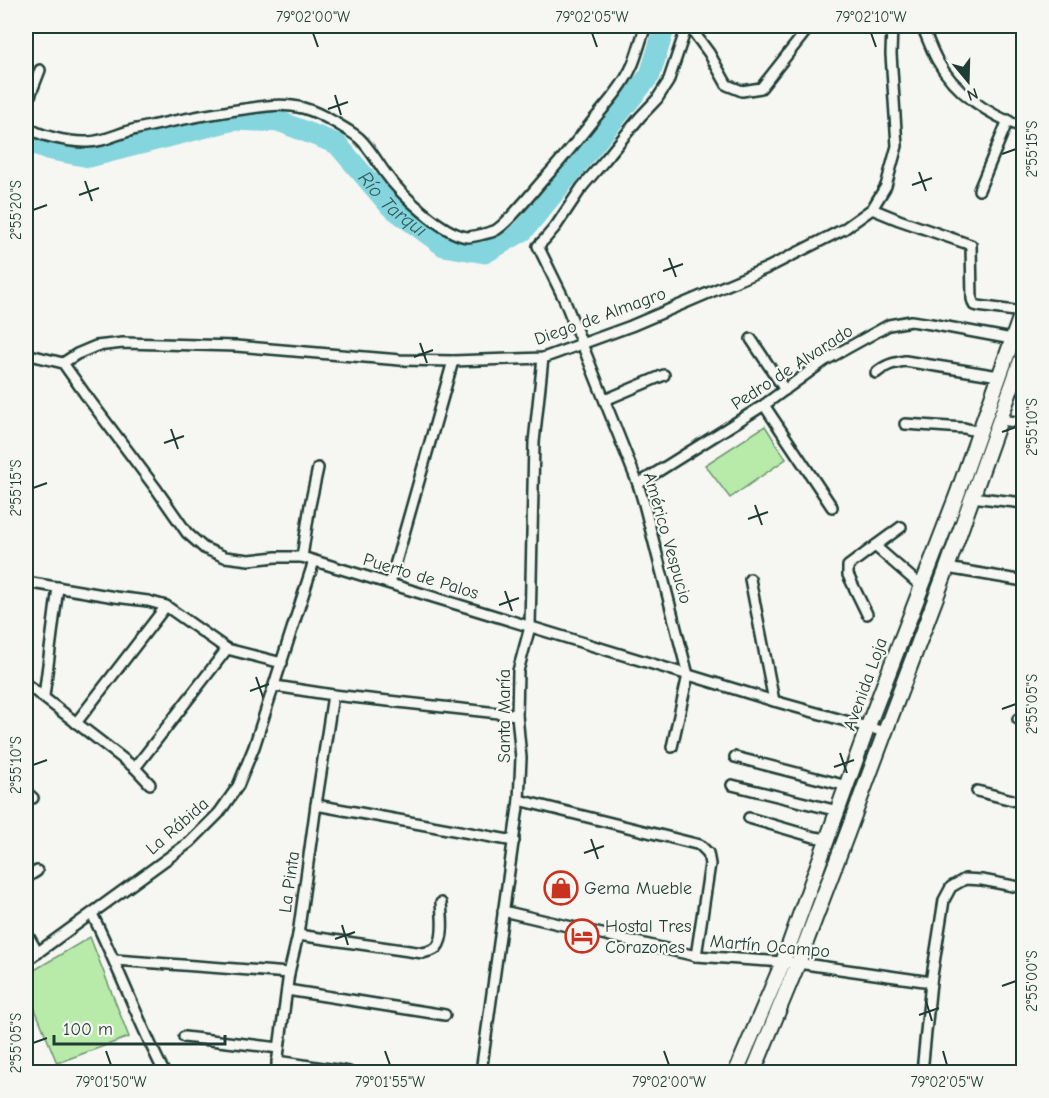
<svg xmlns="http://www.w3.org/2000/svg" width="1049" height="1098" font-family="'Comic Neue',sans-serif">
<rect width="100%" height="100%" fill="#f6f6f2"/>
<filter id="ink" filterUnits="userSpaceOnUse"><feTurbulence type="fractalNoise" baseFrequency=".0167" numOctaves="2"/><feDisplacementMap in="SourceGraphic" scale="12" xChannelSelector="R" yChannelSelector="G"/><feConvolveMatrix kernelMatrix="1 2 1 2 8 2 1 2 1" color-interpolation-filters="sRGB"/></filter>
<g filter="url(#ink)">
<g fill="#b8eaaa" stroke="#6c946f" stroke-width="1.5">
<path d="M 765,426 L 786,459 L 730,498 L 705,465 Z"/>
<path d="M 90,937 L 129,1037 L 57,1063 L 26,987 L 26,975 Z"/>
</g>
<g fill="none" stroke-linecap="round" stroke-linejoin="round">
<path stroke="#84d5dd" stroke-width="21" id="s1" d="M 26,139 L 46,149 L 89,157 L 234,120 L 281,122 L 337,144 L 390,206 L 444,246 L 485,253 L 523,231 L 650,75 L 665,26"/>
<g stroke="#1f3d34" stroke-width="14">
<g id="minor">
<path d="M 689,26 L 709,53 L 727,85 L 742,91 L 761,88 L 810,26"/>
<path d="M 922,26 C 927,37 931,49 937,60 C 955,93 989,115 1024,128"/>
<path d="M 26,106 L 40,70"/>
<path d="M 26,124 C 33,136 71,142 85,142 C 103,143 120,132 137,129 C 180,119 224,111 267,106 C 296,103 312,109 336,123 C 344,128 352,132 359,138 C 370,148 377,162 386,174 C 400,194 443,234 467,237 C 472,237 489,233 494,231 C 507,225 533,191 544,179 C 561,161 576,142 591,123 C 606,105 623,87 633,64 C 638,52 641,38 646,26"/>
<path d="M 979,190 L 1008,120"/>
<path d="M 872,209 L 899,220 L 971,245 L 972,299 L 974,305 L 978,306 L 1022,312"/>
<path d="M 751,339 L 785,390"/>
<path d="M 26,354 L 63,363 L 77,354 L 96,346 L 123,343 L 236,346 L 400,360 L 453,361 L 543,358 L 631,326 L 767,268 L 844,229 L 872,209 L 886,186 L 897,146 L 891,54 L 892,26"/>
<path d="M 63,363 L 85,394 L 157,490 L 187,533 L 204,548 L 225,557 L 249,560 L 276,557 L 302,557 L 774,701 L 885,732"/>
<path d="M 876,373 C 885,365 893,363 905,361 L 999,376"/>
<path d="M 605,400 L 664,375"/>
<path d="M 764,405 L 832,507"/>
<path d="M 1000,420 L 1024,423"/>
<path d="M 905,424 L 964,428 L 979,432"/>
<path d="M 638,484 L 764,405 L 824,361 L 889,325 L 911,321 L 931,324 L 1012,339"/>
<path d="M 971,497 L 1024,503"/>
<path d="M 875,546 L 901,527"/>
<path d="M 302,557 L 310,505 L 318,468"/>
<path d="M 947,568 L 1024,581"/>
<path d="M 750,579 L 774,701"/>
<path d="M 26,582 L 115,597 L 148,601 L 166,606 L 227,649 L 282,663"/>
<path d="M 390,583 L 453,361"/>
<path d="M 867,614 L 848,575 L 848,566 L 875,546 L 921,586"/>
<path d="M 26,684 L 135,768 L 150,784"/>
<path d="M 275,686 L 333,695 L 517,715"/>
<path d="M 44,696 L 58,587"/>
<path d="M 1018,719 L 1024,720"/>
<path d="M 76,723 L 166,606"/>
<path d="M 672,747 L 688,675 L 644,504 L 638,484 L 564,299 L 538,246 L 545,239 L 556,226 L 582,187 L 605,160 L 640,117 L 657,99 L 668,82 L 687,26"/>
<path d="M 735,757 L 847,786"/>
<path d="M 135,768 L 227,649"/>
<path d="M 732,785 L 838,811"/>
<path d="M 977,791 L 1024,803"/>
<path d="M 26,792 L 33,798"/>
<path d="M 519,800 L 700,845 L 708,853 L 710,864 L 696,956"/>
<path d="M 316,805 L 514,841"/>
<path d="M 749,818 L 814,837 L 828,839"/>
<path d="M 26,878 L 37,871"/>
<path d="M 503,911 L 696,956 L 798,963 L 931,982"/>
<path d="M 92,914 C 118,966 138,1021 164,1072"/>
<path d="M 26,932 L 38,953"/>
<path d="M 298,935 L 423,953 C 428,951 434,951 437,947 C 445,938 442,915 441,903"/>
<path d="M 115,960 L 289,973"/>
<path d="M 26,961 L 190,842 L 219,813 L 238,786 L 254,747 L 314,561"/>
<path d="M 287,990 L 445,1015"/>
<path d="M 184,1037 L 279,1048"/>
<path d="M 277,1061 L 349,1072"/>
<path d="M 276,1072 L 289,973 L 298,935 L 316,805 L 333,695"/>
<path d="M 481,1072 L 519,800 L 521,758 L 517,715 L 518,671 L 530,627 L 534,442 L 543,358"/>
<path d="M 922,1072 L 931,982 L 944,900 L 951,887 L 965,879 L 982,880 L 1024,888"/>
</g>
</g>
<g stroke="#1f3d34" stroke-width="18">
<g id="secondary">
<path d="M 736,1072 L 783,962 L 868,726 L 957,495 L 1024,307"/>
<path d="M 753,1072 L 798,963 L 847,834 L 885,732 L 947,568 L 1024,352"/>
</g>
</g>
<use href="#minor" stroke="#f6f6f2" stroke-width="9"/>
<use href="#secondary" stroke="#f6f6f2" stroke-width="14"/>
</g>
</g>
<path fill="none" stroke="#1f3d34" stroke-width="2" d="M 313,33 L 318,47M 592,33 L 597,47M 871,33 L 876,47M 335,95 L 341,115M 328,109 L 348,102M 1002,154 L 1016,149M 919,172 L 926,191M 85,181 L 92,201M 912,185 L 932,178M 79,195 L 99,188M 33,210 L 47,205M 669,258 L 676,277M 663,271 L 683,264M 420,343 L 427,363M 414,357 L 433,350M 171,429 L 178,449M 1002,432 L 1016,427M 164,443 L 184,436M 33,488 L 47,483M 755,505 L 762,525M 748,519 L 768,512M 505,591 L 512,611M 499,605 L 519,598M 256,677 L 263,697M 250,691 L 269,684M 1002,709 L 1016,704M 840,753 L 847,773M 33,765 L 47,760M 834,767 L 854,760M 591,839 L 598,859M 584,853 L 604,846M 342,925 L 348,945M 335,939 L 355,932M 1002,986 L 1016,981M 926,1001 L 932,1021M 919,1015 L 939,1008M 33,1043 L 47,1038M 106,1051 L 111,1065M 385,1051 L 390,1065M 664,1051 L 669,1065M 943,1051 L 947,1065"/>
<defs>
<g id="shop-ring" transform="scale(1.725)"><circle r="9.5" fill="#f6f6f2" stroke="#c8321e" stroke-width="1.5"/><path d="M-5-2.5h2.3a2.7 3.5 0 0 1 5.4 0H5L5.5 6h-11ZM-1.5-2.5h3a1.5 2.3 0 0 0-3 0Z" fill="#c8321e"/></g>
<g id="hotel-ring" transform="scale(1.725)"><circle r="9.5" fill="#f6f6f2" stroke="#c8321e" stroke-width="1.5"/><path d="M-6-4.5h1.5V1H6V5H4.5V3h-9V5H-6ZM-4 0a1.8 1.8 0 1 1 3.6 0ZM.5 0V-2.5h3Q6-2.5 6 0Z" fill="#c8321e"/></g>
</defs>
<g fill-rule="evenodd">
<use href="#shop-ring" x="561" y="888"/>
<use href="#hotel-ring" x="582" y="936"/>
</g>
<g text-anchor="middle" stroke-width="4.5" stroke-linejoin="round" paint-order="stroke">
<g font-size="18" fill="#1f3d34" stroke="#f6f6f2">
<text transform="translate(600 316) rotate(-20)" y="6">Diego de Almagro</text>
<text transform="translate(792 367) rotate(-33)" y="6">Pedro de Alvarado</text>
<text transform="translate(668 538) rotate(74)" y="6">Américo Vespucio</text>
<text transform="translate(421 576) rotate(17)" y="6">Puerto de Palos</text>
<text transform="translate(865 684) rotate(-70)" y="6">Avenida Loja</text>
<text transform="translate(504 716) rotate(-90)" y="6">Santa María</text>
<text transform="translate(177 826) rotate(-41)" y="6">La Rábida</text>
<text transform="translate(289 882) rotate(-82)" y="6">La Pinta</text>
<text transform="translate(770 946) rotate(5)" y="6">Martín Ocampo</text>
</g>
<g font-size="18" fill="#1f3d34" stroke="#f6f6f2" text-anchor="start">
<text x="584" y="894">Gema Mueble</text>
<text x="605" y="932">Hostal Tres<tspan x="605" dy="21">Corazones</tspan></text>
</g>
<g font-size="20" font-style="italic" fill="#335b56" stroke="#f6f6f2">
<text dy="7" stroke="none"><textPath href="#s1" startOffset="405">Río Tarqui</textPath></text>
</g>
</g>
<rect width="1049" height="1098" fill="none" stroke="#f6f6f2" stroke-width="66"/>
<g transform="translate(968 81) rotate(161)" stroke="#f6f6f2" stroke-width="4.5" paint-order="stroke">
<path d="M0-4.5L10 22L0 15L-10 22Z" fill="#1f3d34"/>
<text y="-9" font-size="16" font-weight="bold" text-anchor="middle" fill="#1f3d34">N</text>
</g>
<path d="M54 1035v9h171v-9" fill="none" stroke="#1f3d34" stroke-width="3"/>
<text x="63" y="1035" font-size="18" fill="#1f3d34" stroke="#f6f6f2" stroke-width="4.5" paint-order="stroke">100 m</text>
<rect x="33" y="33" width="983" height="1032" fill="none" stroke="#1f3d34" stroke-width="2"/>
<g font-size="15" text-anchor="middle" fill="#1f3d34">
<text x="313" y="22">79°02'00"W</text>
<text x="592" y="22">79°02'05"W</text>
<text x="871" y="22">79°02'10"W</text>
<text transform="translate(1032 149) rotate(-90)" y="5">2°55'15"S</text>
<text transform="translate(16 210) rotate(-90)" y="5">2°55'20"S</text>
<text transform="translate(1032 427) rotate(-90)" y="5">2°55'10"S</text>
<text transform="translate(16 488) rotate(-90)" y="5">2°55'15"S</text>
<text transform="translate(1032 704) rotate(-90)" y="5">2°55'05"S</text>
<text transform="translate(16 765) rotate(-90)" y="5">2°55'10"S</text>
<text transform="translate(1032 981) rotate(-90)" y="5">2°55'00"S</text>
<text transform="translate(16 1043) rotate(-90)" y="5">2°55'05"S</text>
<text x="111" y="1087">79°01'50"W</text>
<text x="390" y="1087">79°01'55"W</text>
<text x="669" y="1087">79°02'00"W</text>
<text x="947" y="1087">79°02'05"W</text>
</g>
</svg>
